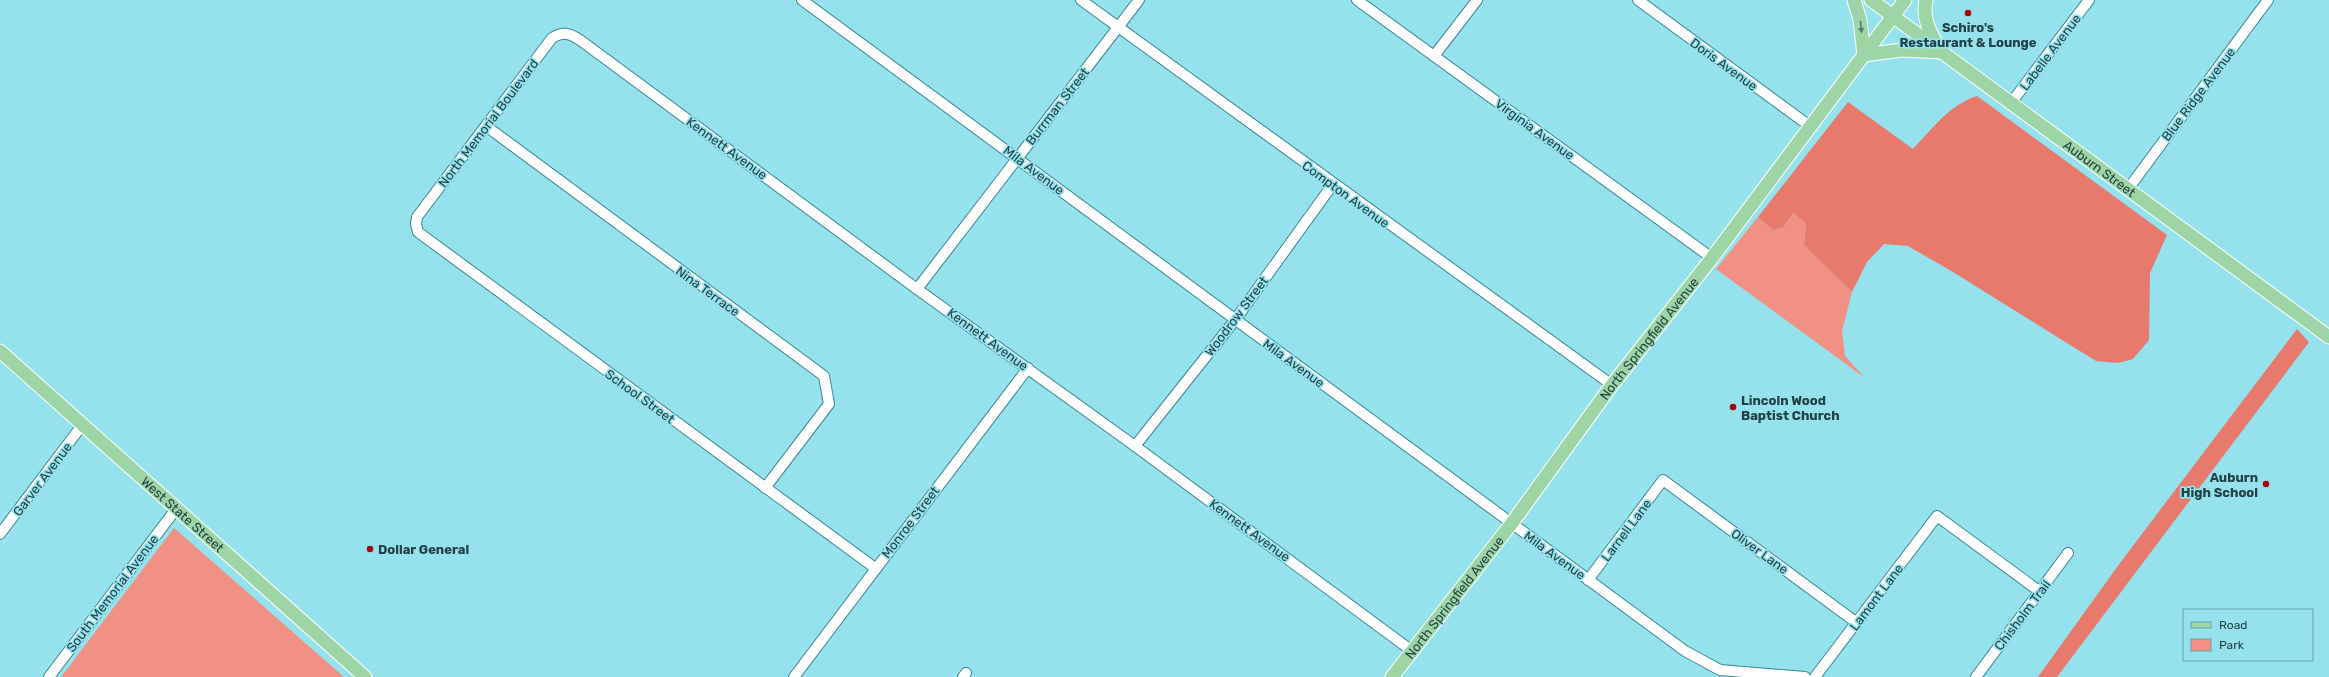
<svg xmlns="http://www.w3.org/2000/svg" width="2329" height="677" font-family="Rubik,sans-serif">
<rect width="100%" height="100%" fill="#95e1ec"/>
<g fill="#f19084">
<path d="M 1793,213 L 1806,223 L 1804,245 L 1852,292 L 1842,331 L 1845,356 L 1865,378 L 1716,269 L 1758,217 L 1773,230 L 1783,227 Z"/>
<path d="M 174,528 L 344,677 L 61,677 Z"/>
</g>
<g fill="#e7796d">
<path d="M 1977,96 L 2167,235 L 2150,273 L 2149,340 L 2133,359 L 2118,363 L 2096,361 L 1953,272 L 1908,246 L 1884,244 L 1867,262 L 1852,292 L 1804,245 L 1806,223 L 1793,213 L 1783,227 L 1773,230 L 1758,217 L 1848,102 L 1913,149 C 1933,128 1949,105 1977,96 Z"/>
<path d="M 2297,329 L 2309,342 L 2057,677 L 2038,677 L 2120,563 Z"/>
</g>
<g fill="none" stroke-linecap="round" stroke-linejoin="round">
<g stroke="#398791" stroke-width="12">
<g id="minor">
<path d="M 802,0 L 1685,651 L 1720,670 L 1805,677"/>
<path d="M 1081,0 L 1612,385"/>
<path d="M 1357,0 L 1712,258"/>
<path d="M 1638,0 L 1811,127"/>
<path d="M 1434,56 L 1477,0"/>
<path d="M 2011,103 L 2089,0"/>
<path d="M 486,126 L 824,376 L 829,404 L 765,488"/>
<path d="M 2128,189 L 2268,0"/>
<path d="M 917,289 L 1139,0"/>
<path d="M 1135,446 L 1235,320 L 1333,184"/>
<path d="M 0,534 L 83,424"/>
<path d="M 875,568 L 418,232 L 416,224 L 417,217 L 552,38 C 563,31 569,33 580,40 L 917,289 L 1135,446 L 1412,651"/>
<path d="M 1588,580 L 1663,480 L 1857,623"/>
<path d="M 49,677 L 176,509"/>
<path d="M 794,677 L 1028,368"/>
<path d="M 963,677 L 966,673"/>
<path d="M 1815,677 L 1937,516 L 2039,591"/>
<path d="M 1976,677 L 2068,553"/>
</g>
</g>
<g stroke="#fff" stroke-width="15">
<g id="major">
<path d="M 1854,0 L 1860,20 L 1864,55 L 1902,50 L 1941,52"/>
<path id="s1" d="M 1871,0 L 2329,337"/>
<path d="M 1926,0 C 1922,19 1930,32 1939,48"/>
<path id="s2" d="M 0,351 L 365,677"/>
<path id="s3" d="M 1392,677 L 1512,523 L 1612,385 L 1712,258 L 1905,0"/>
</g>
</g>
<use href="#minor" stroke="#fff" stroke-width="10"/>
<use href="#major" stroke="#9ed5a7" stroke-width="13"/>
</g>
<defs><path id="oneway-solid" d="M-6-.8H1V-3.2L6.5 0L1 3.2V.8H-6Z"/></defs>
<use fill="#547d6d" href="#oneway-solid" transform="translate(1861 27) rotate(84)"/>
<g fill="#a2080f" stroke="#95e1ec" stroke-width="1.5">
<circle cx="1968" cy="13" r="4"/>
<circle cx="1733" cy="407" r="4"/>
<circle cx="2266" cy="484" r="4"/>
<circle cx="370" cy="549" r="4"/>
</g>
<g text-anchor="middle" stroke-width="3.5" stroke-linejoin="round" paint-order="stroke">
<g font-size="13" font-weight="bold" fill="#224246" stroke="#95e1ec" text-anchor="start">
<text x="1968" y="32" text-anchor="middle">Schiro's<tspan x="1968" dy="15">Restaurant &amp; Lounge</tspan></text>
<text x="1741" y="405">Lincoln Wood<tspan x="1741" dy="15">Baptist Church</tspan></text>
<text x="2258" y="482" text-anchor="end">Auburn<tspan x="2258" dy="15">High School</tspan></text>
<text x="378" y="554">Dollar General</text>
</g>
<g font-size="13" fill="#224246" stroke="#95e1ec">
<text transform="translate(2050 52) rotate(-53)" y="5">Labelle Avenue</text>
<text transform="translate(1724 64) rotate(36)" y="5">Doris Avenue</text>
<text transform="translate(2198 94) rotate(-53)" y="5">Blue Ridge Avenue</text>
<text transform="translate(1057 106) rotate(-52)" y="5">Burrman Street</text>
<text transform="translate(488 123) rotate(-53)" y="5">North Memorial Boulevard</text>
<text transform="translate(1535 129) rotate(36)" y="5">Virginia Avenue</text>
<text transform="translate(727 148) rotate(36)" y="5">Kennett Avenue</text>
<text dy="5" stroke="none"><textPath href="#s1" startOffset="284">Auburn Street</textPath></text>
<text transform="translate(1034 170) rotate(37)" y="5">Mila Avenue</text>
<text transform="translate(1346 194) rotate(36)" y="5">Compton Avenue</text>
<text transform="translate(708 291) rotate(36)" y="5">Nina Terrace</text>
<text transform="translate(1236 316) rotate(-53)" y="5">Woodrow Street</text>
<text transform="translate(988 339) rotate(36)" y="5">Kennett Avenue</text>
<text dy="5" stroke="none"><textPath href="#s3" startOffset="425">North Springfield Avenue</textPath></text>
<text transform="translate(1294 363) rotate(36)" y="5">Mila Avenue</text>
<text transform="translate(640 396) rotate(36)" y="5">School Street</text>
<text transform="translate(42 479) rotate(-53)" y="5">Garver Avenue</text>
<text dy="5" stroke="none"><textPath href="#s2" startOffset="245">West State Street</textPath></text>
<text transform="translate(910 522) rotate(-53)" y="5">Monroe Street</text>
<text transform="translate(1250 530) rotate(36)" y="5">Kennett Avenue</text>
<text transform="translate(1626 530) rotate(-53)" y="5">Larnell Lane</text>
<text transform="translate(1760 551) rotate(36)" y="5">Oliver Lane</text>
<text transform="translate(1555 555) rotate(36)" y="5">Mila Avenue</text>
<text transform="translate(112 593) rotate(-53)" y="5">South Memorial Avenue</text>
<text dy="5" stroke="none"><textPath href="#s3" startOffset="101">North Springfield Avenue</textPath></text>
<text transform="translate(1876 597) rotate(-53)" y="5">Lamont Lane</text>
<text transform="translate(2022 615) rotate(-53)" y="5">Chisholm Trail</text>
</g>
</g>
<rect x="2183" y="609" width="130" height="52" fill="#95e1ec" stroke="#67a1aa"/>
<rect x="2191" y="622" width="20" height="6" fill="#9ed5a7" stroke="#67a1aa"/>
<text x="2219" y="629" font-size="12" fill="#224246">Road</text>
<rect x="2191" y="639" width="20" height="12" fill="#f19084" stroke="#67a1aa"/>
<text x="2219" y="649" font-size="12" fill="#224246">Park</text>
</svg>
